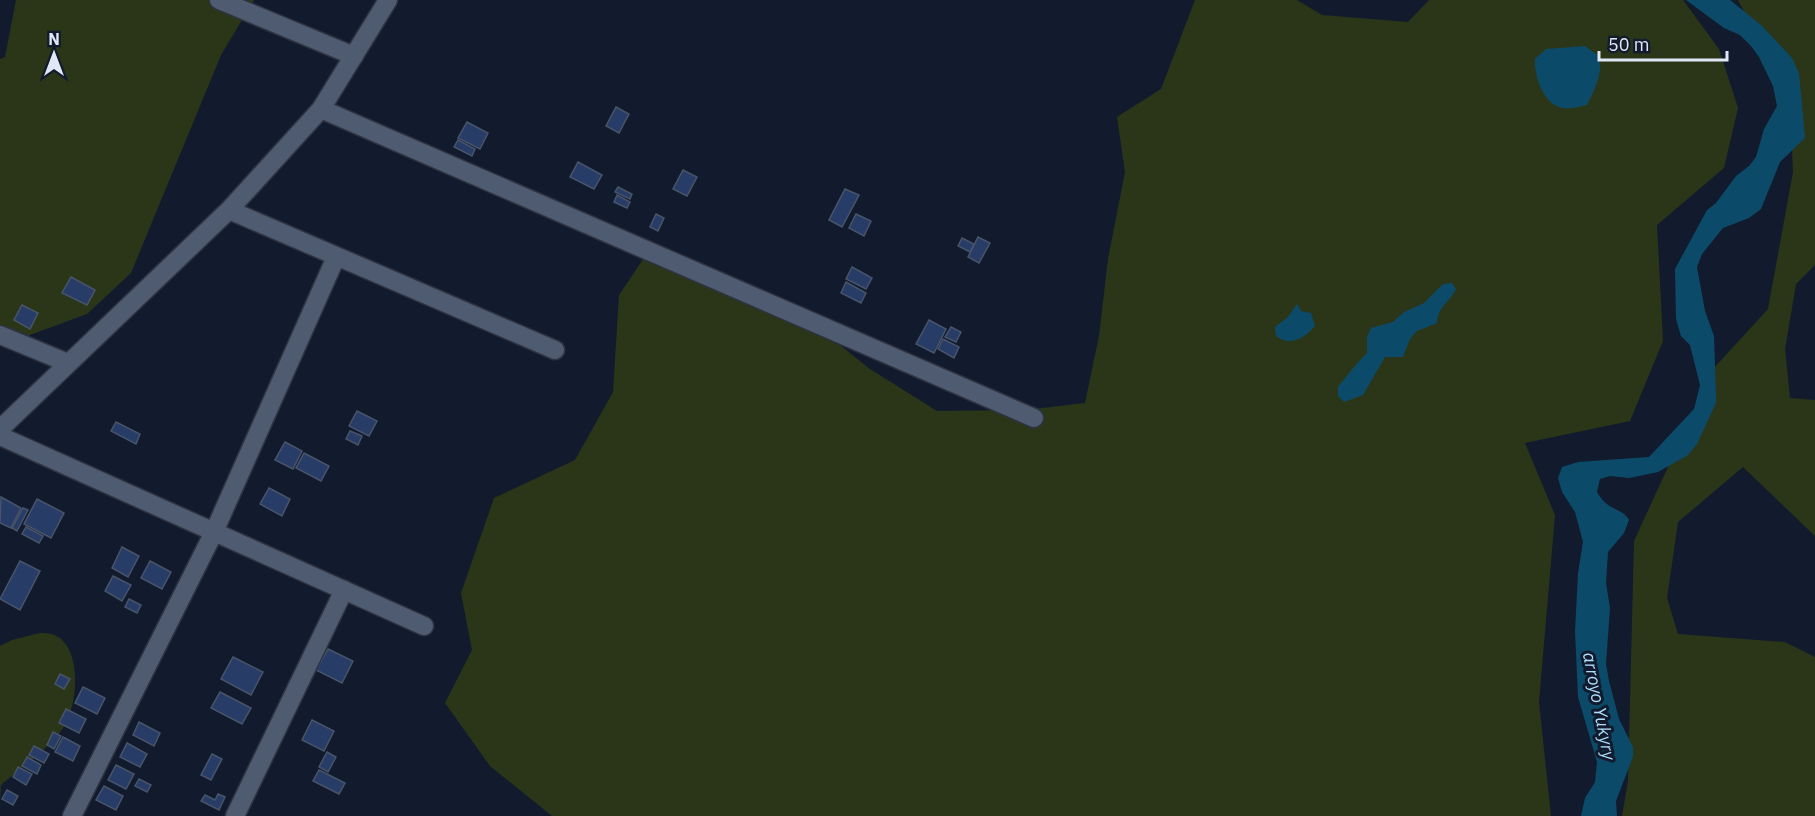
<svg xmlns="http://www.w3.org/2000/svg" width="1815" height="816" font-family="'IBM Plex Sans',sans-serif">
<rect width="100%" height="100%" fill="#121b2d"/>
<g fill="#2b3618">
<path d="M 16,0 L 254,0 L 221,55 L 131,273 L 87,314 L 0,346 L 0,59 L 5,57 Z"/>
<path d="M 1195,0 L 1297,0 L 1322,15 L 1408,22 L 1429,0 L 1683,0 L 1719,49 L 1738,108 L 1724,168 L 1657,225 L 1663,341 L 1630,421 L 1525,443 L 1555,515 L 1539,702 L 1551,816 L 552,816 L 490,766 L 445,703 L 472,650 L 461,593 L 494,498 L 575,460 L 613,392 L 619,295 L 646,255 L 811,322 L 870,369 L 937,411 L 1025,410 L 1085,403 L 1099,336 L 1108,259 L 1125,172 L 1117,117 L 1161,89 Z"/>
<path d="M 1738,0 L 1815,0 L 1815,265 L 1796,284 L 1785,349 L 1790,398 L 1815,400 L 1815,536 L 1743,467 L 1678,522 L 1667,598 L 1678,634 L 1785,642 L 1815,657 L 1815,816 L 1622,816 L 1628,781 L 1634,541 L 1713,369 L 1768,309 L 1793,172 L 1790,104 Z"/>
<path d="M 40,633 C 44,633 50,633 54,635 C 83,646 78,707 63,728 C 52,746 18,770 1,785 L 0,803 L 0,646 L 12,640 Z"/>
</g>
<g fill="#0b4b69">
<path d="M 1686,0 L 1730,0 L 1761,25 L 1792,58 L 1799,73 L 1805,138 L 1780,162 L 1761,209 L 1749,218 L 1723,228 L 1702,254 L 1697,267 L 1705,311 L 1714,336 L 1716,395 L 1716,403 L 1697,444 L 1688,455 L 1658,472 L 1629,478 L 1610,476 L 1600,479 L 1597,492 C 1608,512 1622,507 1629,520 L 1624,533 L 1608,552 L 1606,583 L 1610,608 L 1606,664 L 1609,681 L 1619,719 L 1633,747 L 1633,757 L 1616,801 L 1617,816 L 1581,816 L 1585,798 L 1595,782 L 1597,762 L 1578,697 L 1575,631 L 1578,573 L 1583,542 L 1575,512 L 1562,492 L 1558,478 L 1562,467 L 1578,462 L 1649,457 L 1694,409 L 1700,385 L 1690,345 L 1681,336 L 1676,319 L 1675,269 L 1707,210 L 1716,203 L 1736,176 L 1749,166 L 1756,157 L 1764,129 L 1777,106 L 1773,86 L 1759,57 L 1751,46 L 1740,35 L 1724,28 Z"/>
<path d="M 1585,46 L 1599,56 C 1603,74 1595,89 1587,105 C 1578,107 1568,110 1559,107 C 1542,101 1534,74 1535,59 L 1546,49 Z"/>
<path d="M 1452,283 L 1456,289 C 1450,302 1438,306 1437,323 L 1417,331 L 1410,339 L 1403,357 L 1385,357 L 1363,395 L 1344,402 L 1338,396 L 1338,387 C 1347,375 1356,364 1367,353 L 1367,337 L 1371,328 L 1393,322 L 1404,312 L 1424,303 L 1443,284 Z"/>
<path d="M 1297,304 L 1301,311 L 1311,313 L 1315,326 C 1305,338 1290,347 1276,336 L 1275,327 L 1288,317 Z"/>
</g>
<g fill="#273d67" stroke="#485469" stroke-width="1.5">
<path d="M 616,107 L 629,114 L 619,133 L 606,126 Z"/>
<path d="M 467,122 L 488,133 L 480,149 L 458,138 Z"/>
<path d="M 458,140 L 475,149 L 472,156 L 454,147 Z"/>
<path d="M 578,162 L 602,175 L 594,189 L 570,177 Z"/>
<path d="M 683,170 L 697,177 L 687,196 L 673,189 Z"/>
<path d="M 618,187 L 632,194 L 630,199 L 615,192 Z"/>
<path d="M 845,189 L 859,195 L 842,227 L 829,220 Z"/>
<path d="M 617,195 L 630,202 L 627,208 L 614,202 Z"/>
<path d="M 656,214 L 664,218 L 658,231 L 650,227 Z"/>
<path d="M 856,214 L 871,221 L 864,236 L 849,228 Z"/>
<path d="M 978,237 L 990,243 L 979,263 L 968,257 Z"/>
<path d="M 962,238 L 974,244 L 970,252 L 958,246 Z"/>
<path d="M 852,267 L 872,278 L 866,289 L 846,279 Z"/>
<path d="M 71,277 L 95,290 L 87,305 L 62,293 Z"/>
<path d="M 846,282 L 866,293 L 861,303 L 841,293 Z"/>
<path d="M 22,305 L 38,313 L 30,329 L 14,320 Z"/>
<path d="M 929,320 L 946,329 L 934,353 L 916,344 Z"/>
<path d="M 951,327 L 961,332 L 956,342 L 945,337 Z"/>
<path d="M 943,339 L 959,347 L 954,358 L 938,349 Z"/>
<path d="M 357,411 L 377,421 L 369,436 L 349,426 Z"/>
<path d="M 116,422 L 140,434 L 136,444 L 111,431 Z"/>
<path d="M 350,431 L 362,436 L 358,445 L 346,439 Z"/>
<path d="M 285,442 L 302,451 L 293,469 L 275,460 Z"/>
<path d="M 304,453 L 329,466 L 321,481 L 296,468 Z"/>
<path d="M 269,488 L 290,499 L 282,516 L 260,504 Z"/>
<path d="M 1,497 L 21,508 L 11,528 L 0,523 Z"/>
<path d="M 37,499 L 64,513 L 51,538 L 24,524 Z"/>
<path d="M 23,508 L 28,510 L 17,531 L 12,528 Z"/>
<path d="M 26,527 L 43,536 L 39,543 L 22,534 Z"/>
<path d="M 122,547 L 139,556 L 128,577 L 112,568 Z"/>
<path d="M 20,561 L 40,571 L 20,610 L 0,599 Z"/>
<path d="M 150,561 L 171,572 L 162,589 L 141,578 Z"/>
<path d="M 113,576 L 131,585 L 122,601 L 105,591 Z"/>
<path d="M 129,599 L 141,605 L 137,613 L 125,607 Z"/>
<path d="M 328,649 L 353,661 L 342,683 L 316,670 Z"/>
<path d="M 233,657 L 263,672 L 251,695 L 221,679 Z"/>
<path d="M 60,674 L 70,679 L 64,689 L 55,684 Z"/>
<path d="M 83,687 L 105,698 L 97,714 L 75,703 Z"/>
<path d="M 220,692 L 251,708 L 242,724 L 211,708 Z"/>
<path d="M 66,709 L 86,719 L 79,733 L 59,723 Z"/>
<path d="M 312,720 L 334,731 L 324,751 L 302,740 Z"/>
<path d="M 139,722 L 160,733 L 154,746 L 133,735 Z"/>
<path d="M 53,732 L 61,736 L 54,749 L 47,745 Z"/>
<path d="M 63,737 L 80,746 L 73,761 L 55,752 Z"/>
<path d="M 127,743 L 147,754 L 140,767 L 120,757 Z"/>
<path d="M 34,746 L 49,754 L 44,763 L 29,755 Z"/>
<path d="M 327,752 L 336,757 L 328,772 L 319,767 Z"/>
<path d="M 212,754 L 222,759 L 211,780 L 201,775 Z"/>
<path d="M 27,757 L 41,765 L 37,774 L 22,766 Z"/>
<path d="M 116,765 L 134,774 L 126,789 L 108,780 Z"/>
<path d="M 18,767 L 32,774 L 26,785 L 13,777 Z"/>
<path d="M 319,770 L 345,783 L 339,794 L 313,781 Z"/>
<path d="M 139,779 L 151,785 L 147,792 L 135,786 Z"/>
<path d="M 104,786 L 123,796 L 116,810 L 96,800 Z"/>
<path d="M 7,790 L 18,796 L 13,805 L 2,799 Z"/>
<path d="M 218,794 L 225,797 L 219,810 L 201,801 L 205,795 L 215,800 Z"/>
</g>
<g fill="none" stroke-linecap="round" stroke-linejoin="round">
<g stroke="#2e3342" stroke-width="21">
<g id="minor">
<path d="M 219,0 L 354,56"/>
<path d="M 321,109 L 1034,418"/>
<path d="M 229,210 L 555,350"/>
<path d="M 0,335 L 68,363"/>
<path d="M 0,429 L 229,210 L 321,109 L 388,0"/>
<path d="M 0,436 L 424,626"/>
<path d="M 72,816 L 214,532 L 336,257"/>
<path d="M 235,816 L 344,590"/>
</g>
</g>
<use href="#minor" stroke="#4f5b70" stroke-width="18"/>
</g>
<g text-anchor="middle" stroke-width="6" stroke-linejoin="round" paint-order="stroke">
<g font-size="18" font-style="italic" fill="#afdffd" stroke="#121b2d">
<text transform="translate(1599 706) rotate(79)" y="6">arroyo Yukyry</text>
</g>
</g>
<g transform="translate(54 54)" stroke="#121b2d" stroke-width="4.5" paint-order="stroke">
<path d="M0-4.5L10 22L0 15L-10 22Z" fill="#e1e8f5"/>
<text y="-9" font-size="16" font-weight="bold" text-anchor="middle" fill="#e1e8f5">N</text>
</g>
<path d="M1599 51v9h128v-9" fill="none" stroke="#e1e8f5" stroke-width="3"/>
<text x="1608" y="51" font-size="18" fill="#e1e8f5" stroke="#121b2d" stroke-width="4.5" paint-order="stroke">50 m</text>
</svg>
